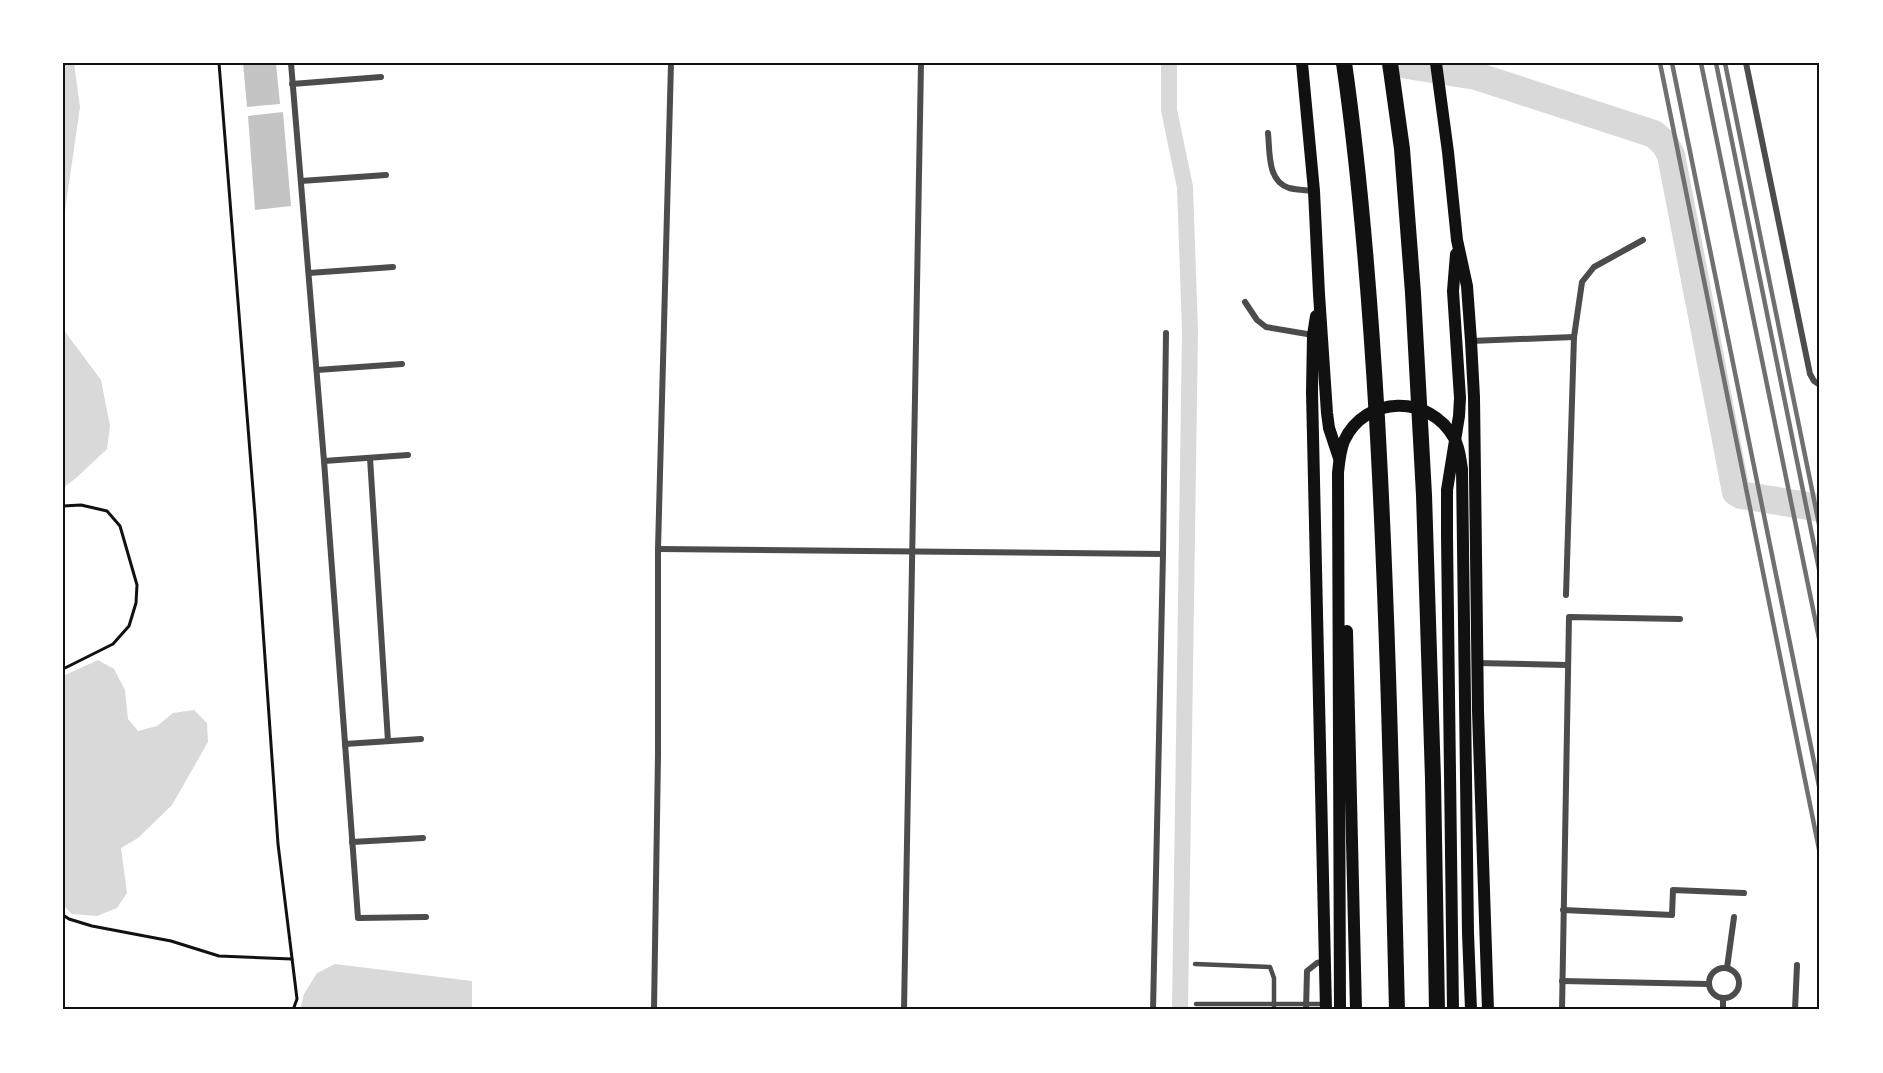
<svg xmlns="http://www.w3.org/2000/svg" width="1883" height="1073" font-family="'IBM Plex Sans',sans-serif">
<rect width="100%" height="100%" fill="#fff"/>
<g fill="#d9d9d9">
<path d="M 63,63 L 74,63 L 80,107 L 63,225 Z"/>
<path d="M 63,329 L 101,380 L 110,426 L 107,449 L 76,478 L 63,488 Z"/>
<path d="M 98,660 L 114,669 L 125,690 L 128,719 L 138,731 L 157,726 L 173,713 L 194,710 L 207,723 L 208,742 L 172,805 L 138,838 L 121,848 L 127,893 L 117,908 L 97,916 L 72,914 L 63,905 L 63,676 Z"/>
<path d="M 335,964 L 472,981 L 472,1010 L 300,1010 L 304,994 L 317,973 Z"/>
</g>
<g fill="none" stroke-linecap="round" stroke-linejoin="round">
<path stroke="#d9d9d9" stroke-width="16" d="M 1169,63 L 1169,110 L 1185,187 L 1190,331 L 1180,1010"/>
<path stroke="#d9d9d9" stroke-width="28" d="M 1395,63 L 1476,76 L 1654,134 L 1665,144 L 1671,155 L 1736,492 L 1741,495 L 1820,508"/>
</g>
<g fill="#c4c4c4">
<path d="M 243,63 L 276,63 L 280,104 L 247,107 Z"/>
<path d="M 283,112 L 291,206 L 255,210 L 248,116 Z"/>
</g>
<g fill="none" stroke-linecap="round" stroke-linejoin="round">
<g stroke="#111" stroke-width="3">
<path d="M 219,63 L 255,515 L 278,844 L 297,999 L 293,1010"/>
<path d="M 63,506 L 81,505 L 107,511 L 120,526 L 137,585 L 136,603 L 129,626 L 113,644 L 63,669"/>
<path d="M 63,915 L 69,919 L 92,926 L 171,941 L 219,956 L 292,959"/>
</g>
<g stroke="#4c4c4c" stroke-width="4.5">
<path d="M 1195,964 L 1270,967 L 1274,978 L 1274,1010"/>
<path d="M 1196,1004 L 1325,1004"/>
</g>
<g stroke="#4c4c4c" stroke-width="6">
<path d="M 291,63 L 324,461 L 358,918 L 426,917"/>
<path d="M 1746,63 L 1810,374 L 1814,381 L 1820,385"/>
<path d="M 292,84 L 381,77"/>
<path d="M 1268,133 C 1270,152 1267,181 1289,188 C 1297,190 1306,190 1314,191"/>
<path d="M 301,181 L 386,175"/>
<path d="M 309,273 L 393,267"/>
<path d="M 1245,302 L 1257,320 L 1266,327 L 1313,335"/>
<path d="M 1471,341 L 1574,337"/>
<path d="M 317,370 L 402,364"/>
<path d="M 370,458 L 388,741"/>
<path d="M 324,461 L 408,455"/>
<path d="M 658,549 L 1163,554"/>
<path d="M 1566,595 L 1574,337 L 1582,282 L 1594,267 L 1643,240"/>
<path d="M 1477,663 L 1567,665"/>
<path d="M 345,744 L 421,739"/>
<path d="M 352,842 L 423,838"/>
<path d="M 1563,910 L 1672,915 L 1673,890 L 1744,893"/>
<circle cx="1724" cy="983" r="15"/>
<path d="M 1727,968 L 1734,917"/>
<path d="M 1562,981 L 1708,984"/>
<path d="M 654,1010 L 658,755 L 658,549 L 671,63"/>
<path d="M 904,1010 L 921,63"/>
<path d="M 1153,1010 L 1163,554 L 1166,333"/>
<path d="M 1306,1010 L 1307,971 L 1317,963 L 1325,961"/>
<path d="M 1562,1010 L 1569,617 L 1680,619"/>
<path d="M 1723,1010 L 1723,999"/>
<path d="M 1795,1010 L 1797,965"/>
</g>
<g stroke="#111" stroke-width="12">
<path d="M 1302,63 L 1314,191 L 1319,294 L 1327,413 L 1329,428 L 1339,458"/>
<path d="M 1436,63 L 1448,152 L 1457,240 L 1467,286 L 1471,341 L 1474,397 L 1478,711 L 1488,1010"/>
<path d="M 1316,316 L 1313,335 L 1312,392 L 1326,1010"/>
<path d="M 1347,631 L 1356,1010"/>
<path d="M 1340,1010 L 1338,473 C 1339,463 1340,451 1344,441 C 1365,395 1430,394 1454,438 C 1460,448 1460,458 1462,469 L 1468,933 L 1471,1010"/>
<path d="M 1453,1010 L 1447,536 L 1447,490 L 1459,416 L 1460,398 L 1453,291 L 1456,254"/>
</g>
<g stroke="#111" stroke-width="16">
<path d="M 1344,63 C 1361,181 1370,300 1377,419 C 1388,616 1392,813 1397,1010"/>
<path d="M 1390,63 L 1402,149 L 1413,293 L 1424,495 L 1433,779 L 1437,1010"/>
</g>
<g stroke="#707070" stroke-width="4.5">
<path d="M 1660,63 L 1820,854"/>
<path d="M 1672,63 L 1820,791"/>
<path d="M 1701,63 L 1820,643"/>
<path d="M 1716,63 L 1820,574"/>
<path d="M 1725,63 L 1820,529"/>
</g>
</g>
<rect width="1883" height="1073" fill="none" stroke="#ffffff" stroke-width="129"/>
<rect x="64" y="64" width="1754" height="944" fill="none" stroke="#111" stroke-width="2"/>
</svg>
